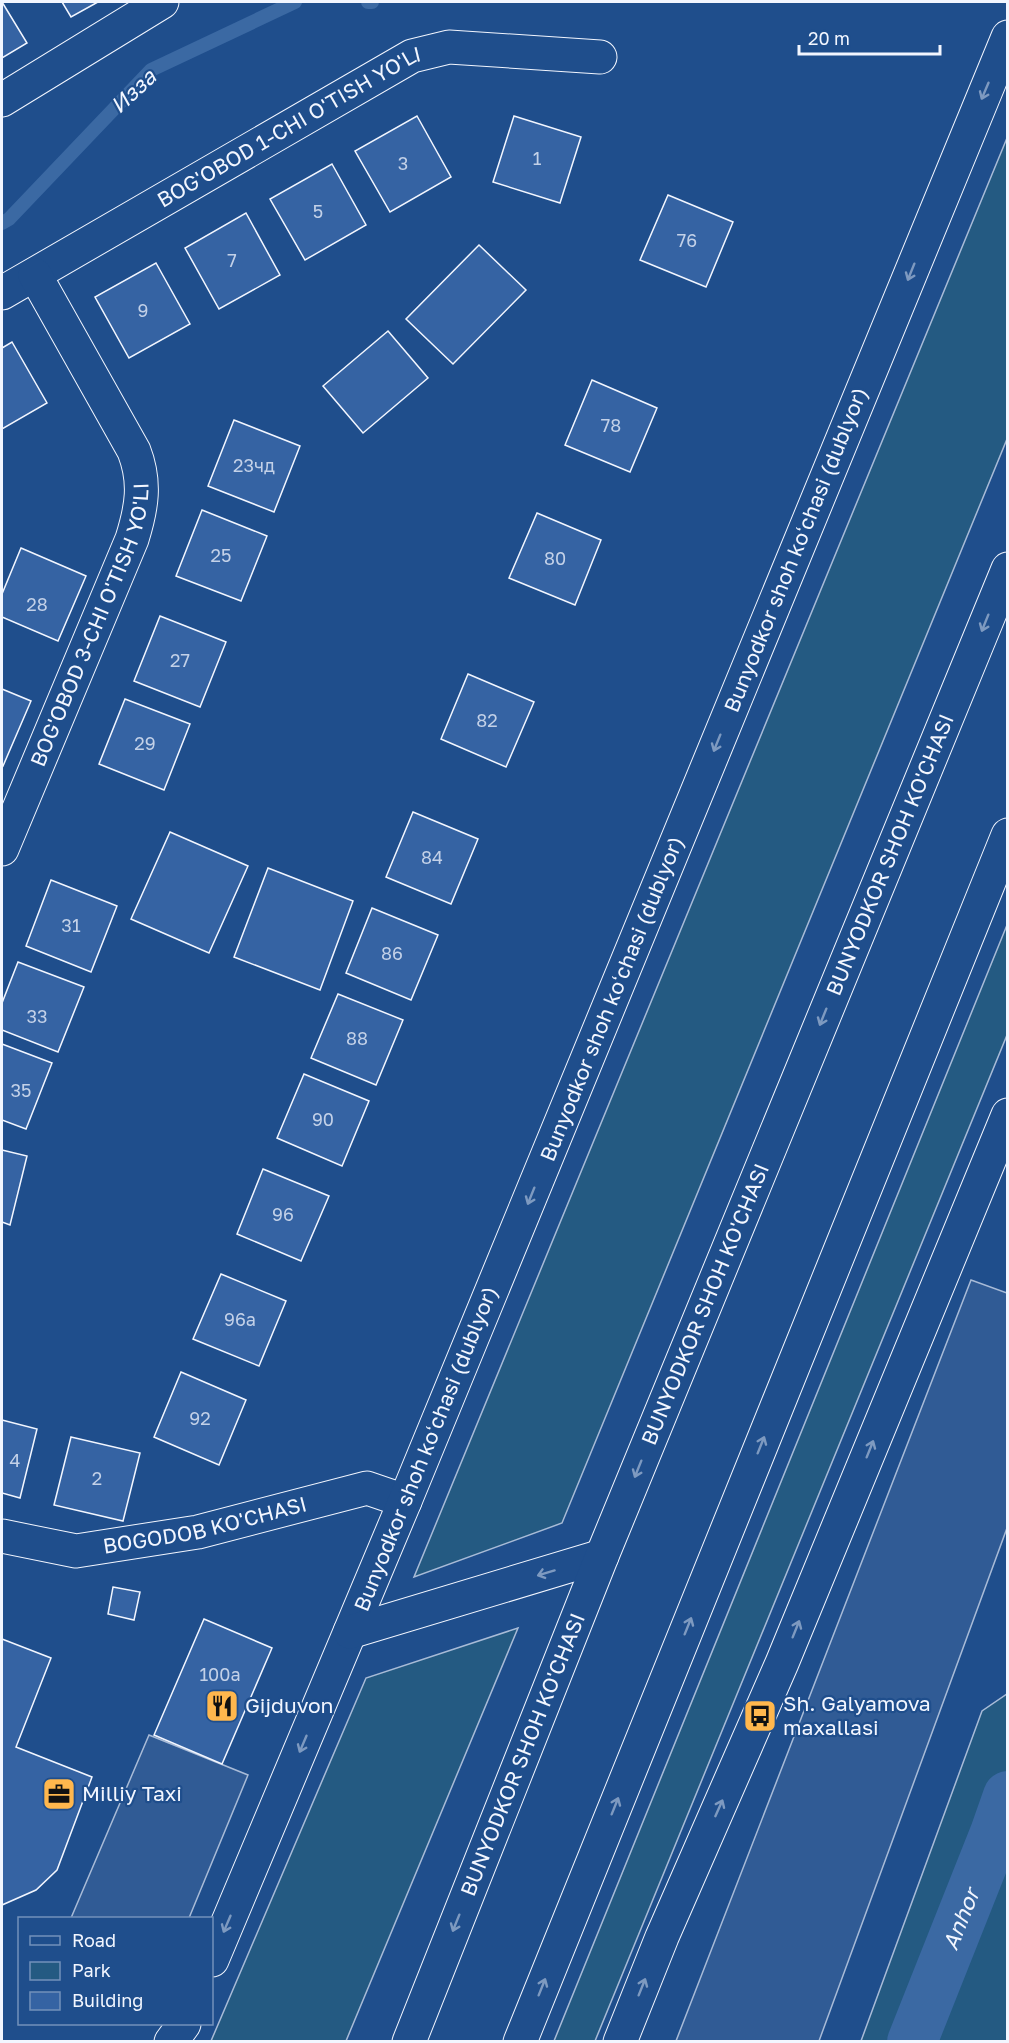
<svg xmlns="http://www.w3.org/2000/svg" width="1009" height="2043" font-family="'Golos Text',sans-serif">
<rect width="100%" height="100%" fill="#1f4e8c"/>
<g fill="#245a82" stroke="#a8bbd7" stroke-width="1.5">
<path d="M 1007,138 L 1007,439 L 562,1523 L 414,1577 Z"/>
<path d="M 1007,925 L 1007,1035 L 595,2041 L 554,2041 Z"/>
<path d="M 518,1628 L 346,2041 L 211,2041 L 366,1678 Z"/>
<path d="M 1007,1694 L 1007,2041 L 861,2041 L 982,1711 Z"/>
</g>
<g fill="#305b95" stroke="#a8bbd7" stroke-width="1.5">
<path d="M 971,1280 L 1007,1293 L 1007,1528 L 819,2041 L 676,2041 Z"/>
<path d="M 149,1735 L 248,1775 L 189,1918 L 71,1918 Z"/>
</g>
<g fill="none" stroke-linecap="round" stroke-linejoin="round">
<g stroke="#3b69a3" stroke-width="14">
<path d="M 368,2 L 372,2"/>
<path d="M 2,223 L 9,219 L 151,70 L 295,2"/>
</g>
<path stroke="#3b69a3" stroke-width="50" id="s1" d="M 912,2042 L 995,1833 L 1008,1796"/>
</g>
<g fill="#3563a3" stroke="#f2f6ff" stroke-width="1.5">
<path d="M 2,2 L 27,43 L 2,58 Z"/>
<path d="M 62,2 L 98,2 L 71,17 Z"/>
<path d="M 417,116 L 451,177 L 390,212 L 355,151 Z"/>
<path d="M 514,116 L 581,137 L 560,203 L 493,182 Z"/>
<path d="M 332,164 L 366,225 L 305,260 L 270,199 Z"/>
<path d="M 668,195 L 733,222 L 706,287 L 640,260 Z"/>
<path d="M 246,213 L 280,275 L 219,309 L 185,248 Z"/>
<path d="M 479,245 L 526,290 L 453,364 L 406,319 Z"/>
<path d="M 156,263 L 190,324 L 129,358 L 95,297 Z"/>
<path d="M 388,331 L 428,378 L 363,433 L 323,386 Z"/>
<path d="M 12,342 L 47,403 L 2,429 L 2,348 Z"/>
<path d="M 592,380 L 657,408 L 630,472 L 565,445 Z"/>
<path d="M 234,420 L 300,446 L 274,512 L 208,486 Z"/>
<path d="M 202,510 L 267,536 L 241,601 L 176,576 Z"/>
<path d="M 537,513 L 601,540 L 575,605 L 509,578 Z"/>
<path d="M 21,548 L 86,576 L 58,641 L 2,617 L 2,594 Z"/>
<path d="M 160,616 L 226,642 L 200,707 L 134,681 Z"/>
<path d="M 468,674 L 534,702 L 506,767 L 441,739 Z"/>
<path d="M 2,689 L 31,701 L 3,766 L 2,765 Z"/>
<path d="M 125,699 L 190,724 L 164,790 L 99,764 Z"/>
<path d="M 413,812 L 478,839 L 451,904 L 386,877 Z"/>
<path d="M 170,832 L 248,866 L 209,953 L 131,919 Z"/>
<path d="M 268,868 L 353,901 L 320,990 L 234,957 Z"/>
<path d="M 51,880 L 117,906 L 91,972 L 26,946 Z"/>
<path d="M 372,908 L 438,935 L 411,1000 L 346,973 Z"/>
<path d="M 18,962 L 84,987 L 58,1052 L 2,1030 L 2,1003 Z"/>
<path d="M 338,994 L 403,1020 L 376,1085 L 311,1058 Z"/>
<path d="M 2,1044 L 52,1063 L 26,1129 L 2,1120 Z"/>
<path d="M 304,1074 L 369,1101 L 342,1166 L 277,1138 Z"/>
<path d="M 2,1150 L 27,1156 L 10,1225 L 2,1222 Z"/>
<path d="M 263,1169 L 329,1196 L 301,1261 L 237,1234 Z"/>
<path d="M 221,1274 L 286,1301 L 259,1366 L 193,1339 Z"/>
<path d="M 181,1372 L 246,1400 L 219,1465 L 154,1437 Z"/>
<path d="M 2,1420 L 37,1429 L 20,1498 L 2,1493 Z"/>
<path d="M 71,1437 L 140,1453 L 123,1521 L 54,1505 Z"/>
<path d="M 113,1587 L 140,1592 L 134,1620 L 108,1614 Z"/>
<path d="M 204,1619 L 272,1648 L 222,1764 L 154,1735 Z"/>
<path d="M 2,1639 L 51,1658 L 16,1747 L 92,1777 L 57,1870 L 36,1890 L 2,1905 Z"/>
</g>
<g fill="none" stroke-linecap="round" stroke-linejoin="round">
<g stroke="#f2f6ff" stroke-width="35">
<g id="street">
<path d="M 2,100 L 162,2"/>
<path id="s2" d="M 2,293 L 412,56 L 449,47 L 600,57"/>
<path id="s3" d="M 2,849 L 132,539 C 142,507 146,482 134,451 L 35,275"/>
<path id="s4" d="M 2,1536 L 76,1551 L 198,1532 L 367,1488 L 405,1501"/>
</g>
</g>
<g stroke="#f2f6ff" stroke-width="35">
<g id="secondary">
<path d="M 212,1960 L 405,1501 L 1008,37"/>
<path d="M 171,2042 L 184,2024"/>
<path d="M 620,2042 L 662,1937 L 782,1663 L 1008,1115"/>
</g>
</g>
<g stroke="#f2f6ff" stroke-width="35">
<g id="primary">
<path d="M 350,1632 L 602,1556"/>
<path id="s5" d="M 409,2042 L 602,1556 L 1008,569"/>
<path d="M 520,2042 L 1008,835"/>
</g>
</g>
<use href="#street" stroke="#1f4e8c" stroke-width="33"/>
<use href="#secondary" stroke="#1f4e8c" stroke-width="33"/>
<use href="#primary" stroke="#1f4e8c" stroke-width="33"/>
</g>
<defs><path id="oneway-shaft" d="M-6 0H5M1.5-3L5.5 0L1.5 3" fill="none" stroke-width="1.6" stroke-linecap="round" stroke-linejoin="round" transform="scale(1.5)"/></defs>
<g stroke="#7e9ac0">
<use href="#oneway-shaft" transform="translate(985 91) rotate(113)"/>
<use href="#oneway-shaft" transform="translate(911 272) rotate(112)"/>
<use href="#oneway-shaft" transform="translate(985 623) rotate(112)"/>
<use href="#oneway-shaft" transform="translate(717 743) rotate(112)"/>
<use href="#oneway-shaft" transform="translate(823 1017) rotate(112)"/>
<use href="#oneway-shaft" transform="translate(531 1196) rotate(112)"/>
<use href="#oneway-shaft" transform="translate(761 1445) rotate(-68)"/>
<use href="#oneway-shaft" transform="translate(870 1449) rotate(-68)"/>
<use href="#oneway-shaft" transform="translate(638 1469) rotate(112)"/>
<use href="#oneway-shaft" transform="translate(546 1573) rotate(163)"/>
<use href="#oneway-shaft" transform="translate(688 1626) rotate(-68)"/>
<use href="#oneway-shaft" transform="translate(796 1629) rotate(-68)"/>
<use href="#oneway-shaft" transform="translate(303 1744) rotate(113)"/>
<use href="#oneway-shaft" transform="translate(615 1806) rotate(-68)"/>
<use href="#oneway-shaft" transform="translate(719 1808) rotate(-66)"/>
<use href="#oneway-shaft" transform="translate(456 1923) rotate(112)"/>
<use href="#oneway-shaft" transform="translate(227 1924) rotate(113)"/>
<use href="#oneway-shaft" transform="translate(542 1987) rotate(-68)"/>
<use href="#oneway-shaft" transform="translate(642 1987) rotate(-68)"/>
</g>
<defs>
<g id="restaurant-square" transform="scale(1.725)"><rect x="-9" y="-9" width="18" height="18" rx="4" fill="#ffb74d" stroke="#1f4e8c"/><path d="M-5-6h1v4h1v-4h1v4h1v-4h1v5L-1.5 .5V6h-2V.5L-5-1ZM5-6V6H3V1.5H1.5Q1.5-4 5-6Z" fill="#111"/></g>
<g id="bus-square" transform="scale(1.725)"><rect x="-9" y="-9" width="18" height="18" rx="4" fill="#ffb74d" stroke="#1f4e8c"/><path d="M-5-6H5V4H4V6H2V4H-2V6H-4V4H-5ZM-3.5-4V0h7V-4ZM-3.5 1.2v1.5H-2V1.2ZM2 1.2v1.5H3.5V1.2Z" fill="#111"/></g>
<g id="office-square" transform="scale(1.725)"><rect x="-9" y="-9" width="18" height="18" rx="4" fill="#ffb74d" stroke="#1f4e8c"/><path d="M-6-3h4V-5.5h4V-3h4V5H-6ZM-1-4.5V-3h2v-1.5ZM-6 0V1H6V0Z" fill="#111"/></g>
</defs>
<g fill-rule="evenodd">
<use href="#restaurant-square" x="222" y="1706"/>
<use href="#bus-square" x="760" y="1716"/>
<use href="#office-square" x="59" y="1794"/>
</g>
<g text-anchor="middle" stroke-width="4.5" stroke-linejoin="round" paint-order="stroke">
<g font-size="18" fill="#c3d1e8">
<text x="537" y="165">1</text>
<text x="403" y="170">3</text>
<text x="318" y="218">5</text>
<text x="687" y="247">76</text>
<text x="232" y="267">7</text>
<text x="143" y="317">9</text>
<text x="611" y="432">78</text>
<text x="254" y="472">23чд</text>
<text x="221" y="562">25</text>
<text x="555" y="565">80</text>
<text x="37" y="611">28</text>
<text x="180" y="667">27</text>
<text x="487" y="727">82</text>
<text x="145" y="750">29</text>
<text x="432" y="864">84</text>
<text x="71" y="932">31</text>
<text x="392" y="960">86</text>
<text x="37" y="1023">33</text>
<text x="357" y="1045">88</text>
<text x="21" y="1097">35</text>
<text x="323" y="1126">90</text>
<text x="283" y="1221">96</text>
<text x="240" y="1326">96a</text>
<text x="200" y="1425">92</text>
<text x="15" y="1467">4</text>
<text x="97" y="1485">2</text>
<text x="220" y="1681">100a</text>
</g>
<g font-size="21" fill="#f2f6ff" stroke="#1f4e8c">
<text dy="7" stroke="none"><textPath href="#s2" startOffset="332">BOG'OBOD 1-CHI O'TISH YO'LI</textPath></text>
<text transform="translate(796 550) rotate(-68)" y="7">Bunyodkor shoh koʻchasi (dublyor)</text>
<text dy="7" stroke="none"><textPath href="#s3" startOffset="242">BOG'OBOD 3-CHI O'TISH YO'LI</textPath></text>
<text dy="7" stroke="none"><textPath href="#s5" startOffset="1281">BUNYODKOR SHOH KO'CHASI</textPath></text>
<text transform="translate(612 999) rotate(-68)" y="7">Bunyodkor shoh koʻchasi (dublyor)</text>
<text dy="7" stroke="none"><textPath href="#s5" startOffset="795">BUNYODKOR SHOH KO'CHASI</textPath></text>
<text transform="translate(426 1449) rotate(-68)" y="7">Bunyodkor shoh koʻchasi (dublyor)</text>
<text dy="7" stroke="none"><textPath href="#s4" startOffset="207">BOGODOB KO'CHASI</textPath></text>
<text dy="7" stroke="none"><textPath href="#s5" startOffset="309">BUNYODKOR SHOH KO'CHASI</textPath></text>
</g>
<g font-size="21" fill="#f2f6ff" stroke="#1f4e8c" text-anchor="start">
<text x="783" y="1711">Sh. Galyamova<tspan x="783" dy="24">maxallasi</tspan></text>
<text x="245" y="1713">Gijduvon</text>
<text x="82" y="1801">Milliy Taxi</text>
</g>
<g font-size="22" font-style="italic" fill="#f2f6ff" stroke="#1f4e8c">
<text transform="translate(133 91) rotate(-43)" y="8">Изза</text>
<text dy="8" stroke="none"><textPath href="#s1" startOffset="132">Anhor</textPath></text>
</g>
</g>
<rect width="1009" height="2043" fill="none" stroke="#f2f6ff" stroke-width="6"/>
<rect x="18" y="1917" width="195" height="108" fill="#1f4e8c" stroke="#7391ba" stroke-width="1.5"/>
<rect x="30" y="1936" width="30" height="9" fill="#1f4e8c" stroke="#7391ba" stroke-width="1.5"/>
<text x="72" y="1947" font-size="18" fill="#f2f6ff">Road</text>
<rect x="30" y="1962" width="30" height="18" fill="#245a82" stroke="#7391ba" stroke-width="1.5"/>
<text x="72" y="1977" font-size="18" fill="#f2f6ff">Park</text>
<rect x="30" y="1992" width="30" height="18" fill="#3563a3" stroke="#7391ba" stroke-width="1.5"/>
<text x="72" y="2007" font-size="18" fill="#f2f6ff">Building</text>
<path d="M799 45v9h141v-9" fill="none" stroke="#f2f6ff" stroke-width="3"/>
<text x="808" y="45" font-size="18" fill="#f2f6ff" stroke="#1f4e8c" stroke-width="4.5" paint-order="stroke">20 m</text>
</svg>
